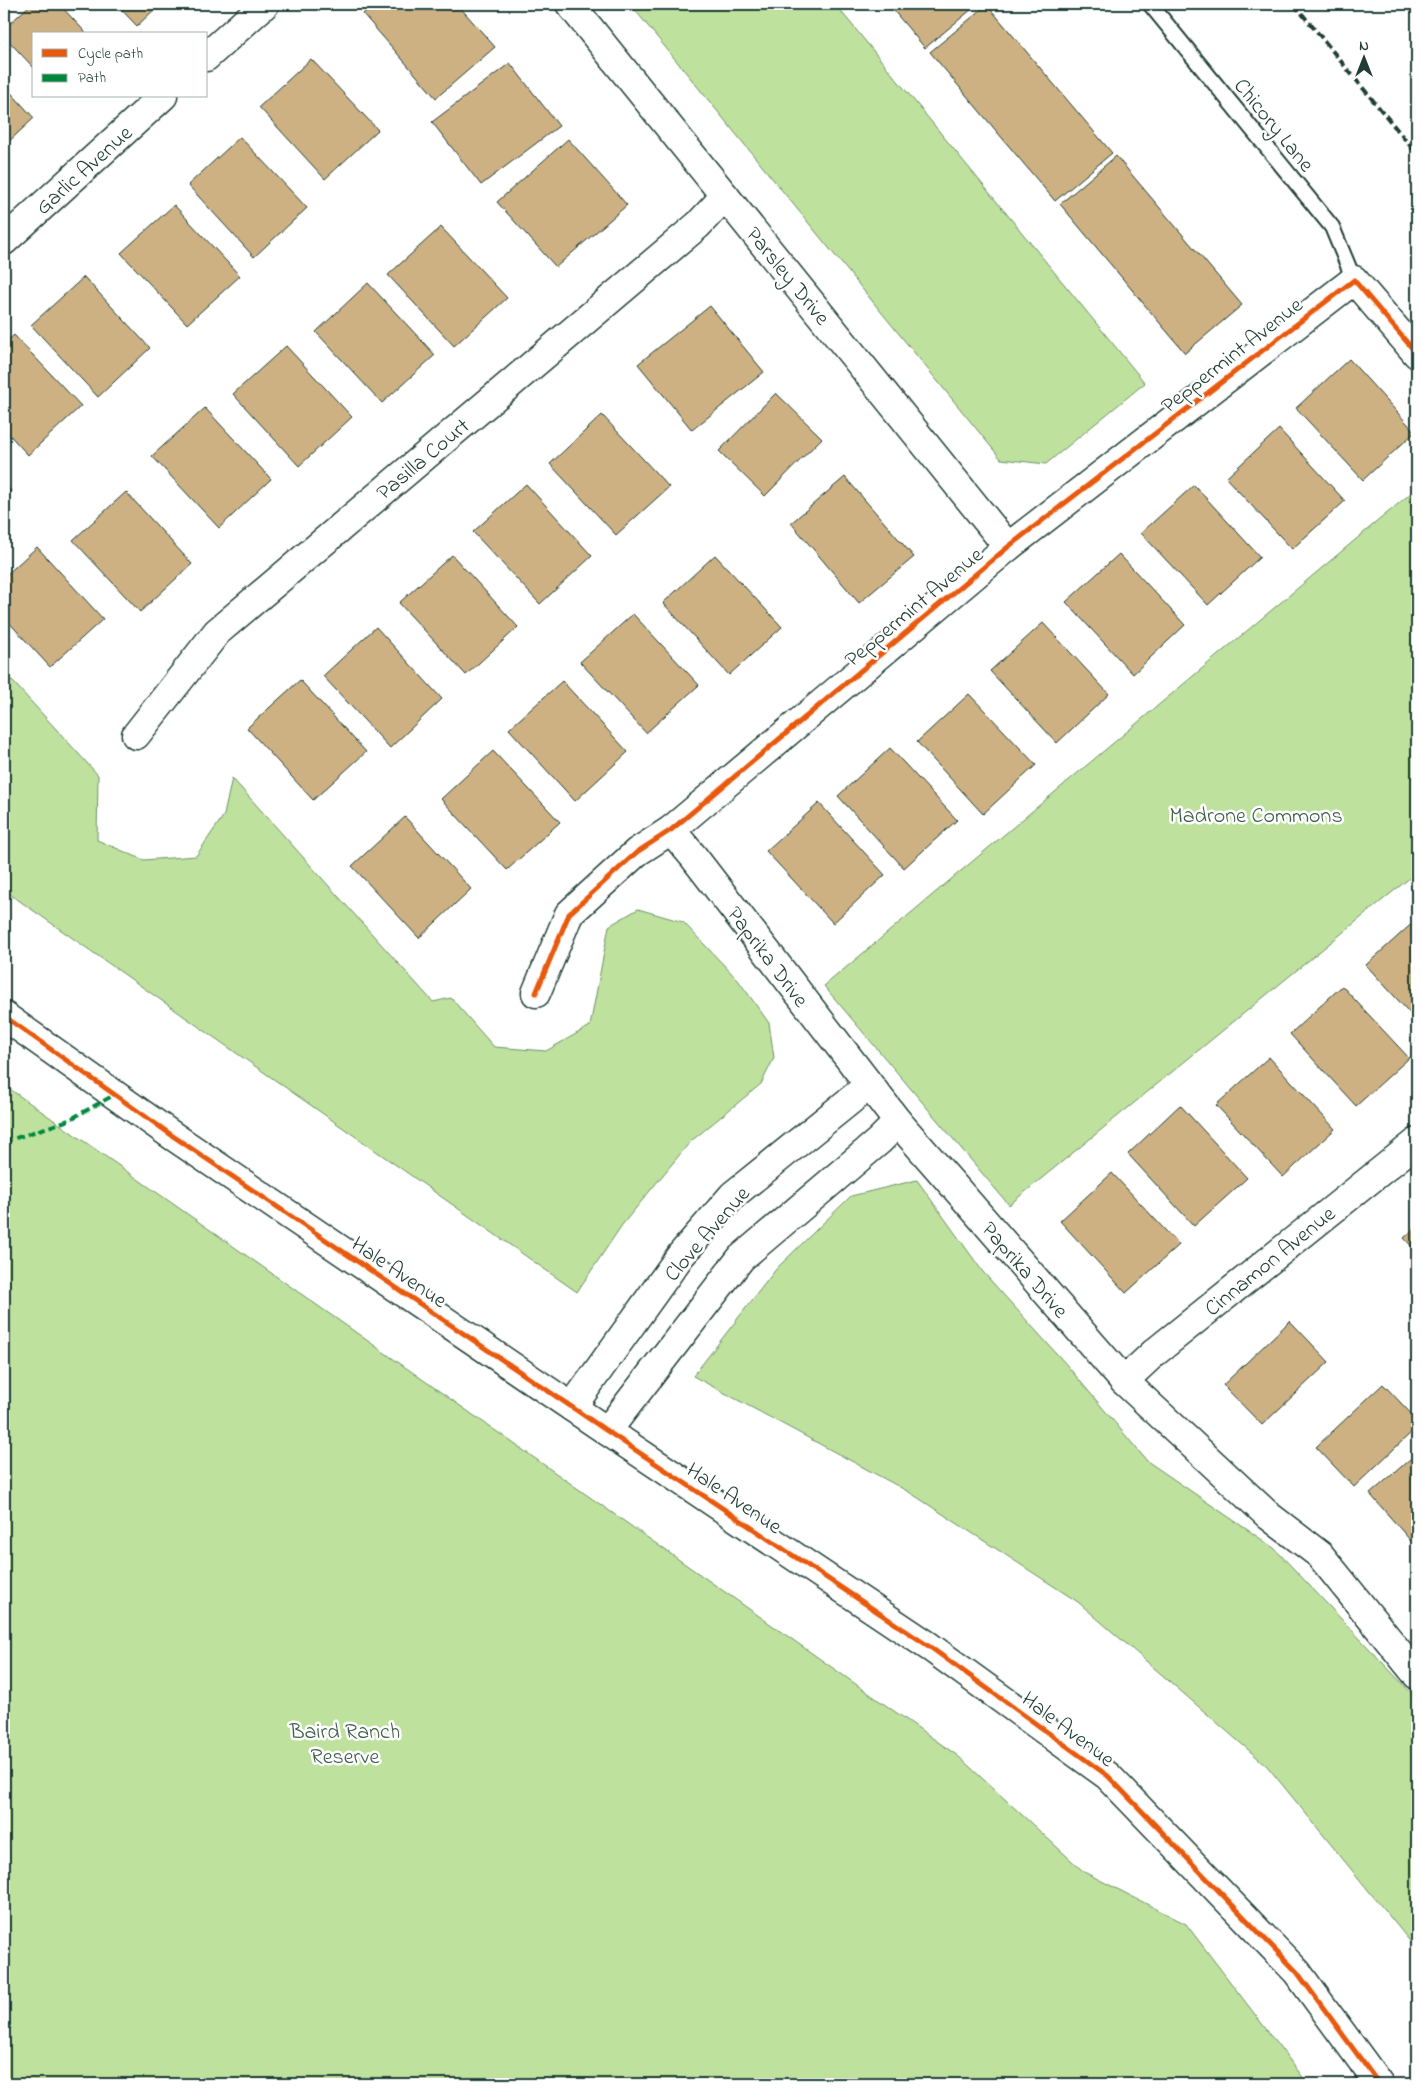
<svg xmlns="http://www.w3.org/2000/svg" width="1421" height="2088" font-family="'Indie Flower',sans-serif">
<rect width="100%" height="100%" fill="#fff"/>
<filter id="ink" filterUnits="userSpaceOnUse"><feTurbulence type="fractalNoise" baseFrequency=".02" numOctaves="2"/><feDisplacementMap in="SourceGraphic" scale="10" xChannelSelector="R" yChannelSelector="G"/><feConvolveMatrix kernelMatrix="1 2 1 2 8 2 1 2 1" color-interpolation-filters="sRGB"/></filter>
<g filter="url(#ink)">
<g fill="#bee29d" stroke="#6e9068">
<path d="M 630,4 L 835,4 L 1145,383 L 1046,464 L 1001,459 Z"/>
<path d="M 1417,488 L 1417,872 L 1009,1205 L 824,986 Z"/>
<path d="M 4,672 L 98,775 L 97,840 L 144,860 L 196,856 L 224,815 L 232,778 L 433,1002 L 451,998 L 494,1047 L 546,1051 L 590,1026 L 609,926 L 638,909 L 683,922 L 738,980 L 769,1023 L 774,1058 L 761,1084 L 690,1142 L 622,1225 L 577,1292 L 4,890 Z"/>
<path d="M 4,1085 L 958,1756 L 1084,1872 L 1186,1924 L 1308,2084 L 4,2084 Z"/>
<path d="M 917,1180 L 983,1272 L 1065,1363 L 1147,1461 L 1274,1548 L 1417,1699 L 1417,1950 L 1267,1766 L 1078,1602 L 909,1492 L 693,1376 L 777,1268 L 851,1196 Z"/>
</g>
<g fill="#cdb182" stroke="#1f3d34">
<path d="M 31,4 L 59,4 L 87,34 L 34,34 L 34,68 L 4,36 L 4,29 Z"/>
<path d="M 116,4 L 160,4 L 137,26 Z"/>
<path d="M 375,4 L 457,4 L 495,47 L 436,98 L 363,14 Z"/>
<path d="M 888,4 L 978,4 L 925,48 Z"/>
<path d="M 987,5 L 1112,153 L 1055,201 L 930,52 Z"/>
<path d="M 311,59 L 378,130 L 325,179 L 259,107 Z"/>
<path d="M 510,63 L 559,126 L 481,185 L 432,122 Z"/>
<path d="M 4,85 L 34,118 L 4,146 Z"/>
<path d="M 240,137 L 307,208 L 254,257 L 188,185 Z"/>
<path d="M 568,139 L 627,205 L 556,267 L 497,202 Z"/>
<path d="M 1116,156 L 1242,305 L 1185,353 L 1060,204 Z"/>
<path d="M 174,205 L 240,276 L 187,324 L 121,253 Z"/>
<path d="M 441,227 L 507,298 L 454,346 L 388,275 Z"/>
<path d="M 84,277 L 150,348 L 98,397 L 31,325 Z"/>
<path d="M 368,283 L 435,355 L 382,403 L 316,332 Z"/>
<path d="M 710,306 L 764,372 L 692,430 L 638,364 Z"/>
<path d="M 14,335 L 81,406 L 28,455 L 4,429 L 4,344 Z"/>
<path d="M 286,346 L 352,417 L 299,466 L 233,394 Z"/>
<path d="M 1349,359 L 1415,432 L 1363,480 L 1296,408 Z"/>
<path d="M 776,393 L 822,438 L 765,496 L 719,451 Z"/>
<path d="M 205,408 L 271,479 L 219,528 L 152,456 Z"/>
<path d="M 602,415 L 669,487 L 616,535 L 550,464 Z"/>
<path d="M 1279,429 L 1345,501 L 1292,549 L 1226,478 Z"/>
<path d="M 845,477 L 914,557 L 859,603 L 791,523 Z"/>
<path d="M 4,483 L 11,491 L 4,498 Z"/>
<path d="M 526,484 L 592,556 L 540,604 L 473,532 Z"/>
<path d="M 1194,485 L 1260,557 L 1208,605 L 1141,533 Z"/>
<path d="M 126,492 L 192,564 L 140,612 L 73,540 Z"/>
<path d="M 37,547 L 103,619 L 50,667 L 4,617 L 4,577 Z"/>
<path d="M 1119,554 L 1185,625 L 1133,674 L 1066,602 Z"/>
<path d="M 452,555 L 518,627 L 466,675 L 399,603 Z"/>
<path d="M 715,555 L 782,627 L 729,675 L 663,603 Z"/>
<path d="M 633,614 L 699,685 L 646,733 L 580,662 Z"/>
<path d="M 1043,623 L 1109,694 L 1057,743 L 990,671 Z"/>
<path d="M 376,627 L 442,699 L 390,748 L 323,676 Z"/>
<path d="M 300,680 L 366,752 L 313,800 L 247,728 Z"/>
<path d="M 562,681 L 628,752 L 575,801 L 509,729 Z"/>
<path d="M 969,694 L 1036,765 L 983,814 L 917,742 Z"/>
<path d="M 890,748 L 957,820 L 904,868 L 838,796 Z"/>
<path d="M 493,751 L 560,822 L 507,870 L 441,799 Z"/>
<path d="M 819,803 L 885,875 L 833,923 L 766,851 Z"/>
<path d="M 405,817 L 471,889 L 419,938 L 352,866 Z"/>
<path d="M 1417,919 L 1417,1021 L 1366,965 Z"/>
<path d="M 1342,986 L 1409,1058 L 1356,1106 L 1290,1034 Z"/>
<path d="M 1269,1057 L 1335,1129 L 1283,1177 L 1216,1105 Z"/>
<path d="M 1180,1105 L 1247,1178 L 1194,1226 L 1128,1154 Z"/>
<path d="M 1112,1173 L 1179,1245 L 1126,1293 L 1060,1221 Z"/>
<path d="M 1417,1226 L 1417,1252 L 1404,1238 Z"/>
<path d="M 1290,1321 L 1329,1362 L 1262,1425 L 1223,1385 Z"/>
<path d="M 1383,1384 L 1417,1420 L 1417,1427 L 1354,1487 L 1316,1447 Z"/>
<path d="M 1417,1453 L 1417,1548 L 1370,1494 Z"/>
</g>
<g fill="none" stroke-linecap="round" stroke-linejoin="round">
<g stroke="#1f3d34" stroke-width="18">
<path id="service" d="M 1150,4 L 1332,227 L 1354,280"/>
</g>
<g stroke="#1f3d34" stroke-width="31">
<g id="minor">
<path d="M 570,4 L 1008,547"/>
<path d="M 206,57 L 265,4"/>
<path d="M 4,241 L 163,96"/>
<path d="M 136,735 L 217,632 L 698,225 L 725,196"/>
<path d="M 671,830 L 693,856 L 898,1122 L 1124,1381 L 1269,1516 L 1320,1555 L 1417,1675"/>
<path d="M 536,993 L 569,914 L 637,852 L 671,830 L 1008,547 L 1354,280 L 1417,354"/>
<path d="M 1124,1381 L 1154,1353 L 1417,1142"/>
<path d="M 572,1407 L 681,1255 L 733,1195 L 868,1086"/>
<path d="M 607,1431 L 741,1258 L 879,1141 L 898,1122"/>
</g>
</g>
<g stroke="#1f3d34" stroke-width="31">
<path id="secondary" d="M 4,1016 L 170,1134 L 607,1431 L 930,1647 L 1108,1776 L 1297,1972 L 1379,2084"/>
</g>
<use href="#service" stroke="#fff" stroke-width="14"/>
<use href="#minor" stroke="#fff" stroke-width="28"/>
<use href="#secondary" stroke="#fff" stroke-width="28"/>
<path stroke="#1f3d34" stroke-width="4" stroke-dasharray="8 4" stroke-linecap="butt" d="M 1294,4 L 1417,154"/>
<path stroke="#00873e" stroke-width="4" stroke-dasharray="8 4" stroke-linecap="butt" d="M 4,1142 L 69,1120 L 114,1095"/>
<g stroke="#fff" stroke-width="8">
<g id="cycleway">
<path d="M 536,993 L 569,914 L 637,852 L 671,830 L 1008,547 L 1354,280 L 1417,354"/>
<path d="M 4,1016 L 170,1134 L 607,1431 L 930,1647 L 1108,1776 L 1297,1972 L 1379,2084"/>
</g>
</g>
<use href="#cycleway" stroke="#e8590c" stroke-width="5"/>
</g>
</g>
<g text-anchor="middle" stroke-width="5" stroke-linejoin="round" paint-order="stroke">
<g font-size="22" fill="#1f3d34" stroke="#fff">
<text transform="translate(1275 124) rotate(51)" y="8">Chicory Lane</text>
<text transform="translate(83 169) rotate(-42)" y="8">Garlic Avenue</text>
<text transform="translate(789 275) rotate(51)" y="8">Parsley Drive</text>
<text transform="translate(1231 354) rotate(-38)" y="8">Peppermint Avenue</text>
<text transform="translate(422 458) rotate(-40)" y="8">Pasilla Court</text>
<text transform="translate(913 606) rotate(-40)" y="8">Peppermint Avenue</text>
<text transform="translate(769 956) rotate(53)" y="8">Paprika Drive</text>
<text transform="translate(706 1233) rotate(-49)" y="8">Clove Avenue</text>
<text transform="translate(1269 1260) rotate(-39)" y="8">Cinnamon Avenue</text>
<text transform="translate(1026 1269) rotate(49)" y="8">Paprika Drive</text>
<text transform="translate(400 1271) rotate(34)" y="8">Hale Avenue</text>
<text transform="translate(735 1497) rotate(34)" y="8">Hale Avenue</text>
<text transform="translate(1069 1728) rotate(37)" y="8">Hale Avenue</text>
</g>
<g font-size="22" fill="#3f5e49" stroke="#fff">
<text x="1256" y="822">Madrone Commons</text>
<text x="345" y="1738">Baird Ranch<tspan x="345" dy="25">Reserve</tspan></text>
</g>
</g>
<rect width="1421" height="2088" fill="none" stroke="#fff" stroke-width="20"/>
<rect x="10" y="10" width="1401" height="2068" fill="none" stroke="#1f3d34" stroke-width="2" filter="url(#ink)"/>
<rect x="32" y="32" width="175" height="65" fill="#ffffff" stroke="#a5b1ae"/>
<rect x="42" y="49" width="25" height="8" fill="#e8590c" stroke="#a5b1ae"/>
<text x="78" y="58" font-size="15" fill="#1f3d34">Cycle path</text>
<rect x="42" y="74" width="25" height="8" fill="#00873e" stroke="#a5b1ae"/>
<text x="78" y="82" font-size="15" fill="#1f3d34">Path</text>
<g transform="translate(1364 58)" stroke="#ffffff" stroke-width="4" paint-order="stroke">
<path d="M0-4L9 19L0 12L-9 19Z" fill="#1f3d34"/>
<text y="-8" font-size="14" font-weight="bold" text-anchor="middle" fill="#1f3d34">N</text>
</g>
</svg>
